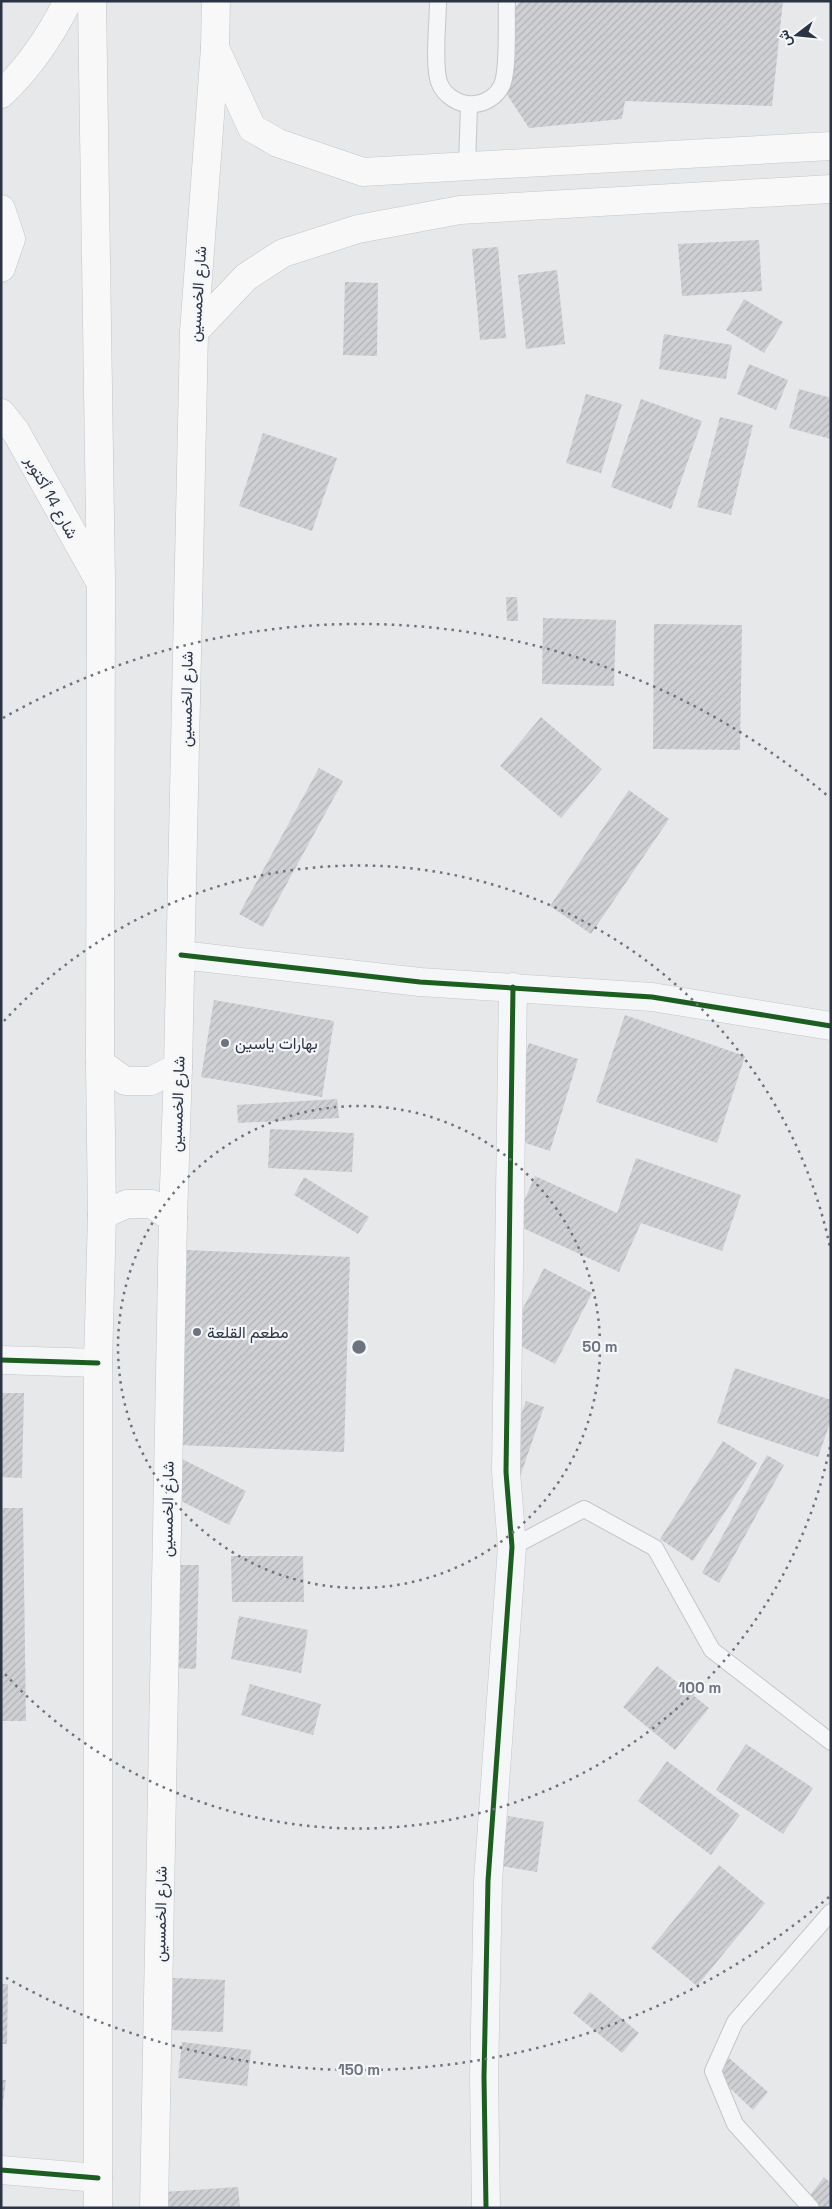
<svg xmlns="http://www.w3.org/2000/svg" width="832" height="2209" font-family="'Space Grotesk',Vazirmatn,sans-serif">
<defs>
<pattern id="building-hatch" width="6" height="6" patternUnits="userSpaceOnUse" patternTransform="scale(1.25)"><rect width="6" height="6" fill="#ced0d3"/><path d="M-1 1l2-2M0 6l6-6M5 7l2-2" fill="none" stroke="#b1b3b6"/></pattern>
</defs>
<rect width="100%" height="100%" fill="#e6e8ea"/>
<g fill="url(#building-hatch)">
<path d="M 521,1 L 783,1 L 772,106 L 625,101 L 622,119 L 529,128 L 506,93 L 512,10 Z"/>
<path d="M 759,240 L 762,291 L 682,296 L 678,244 Z"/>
<path d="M 498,247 L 506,338 L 480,340 L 472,249 Z"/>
<path d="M 557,270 L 565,344 L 526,349 L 518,275 Z"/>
<path d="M 345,282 L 378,283 L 377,356 L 343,355 Z"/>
<path d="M 744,299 L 783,322 L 764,353 L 726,330 Z"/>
<path d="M 664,334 L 732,345 L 726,379 L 659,369 Z"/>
<path d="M 749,364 L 788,380 L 776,410 L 737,394 Z"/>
<path d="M 799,389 L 831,398 L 831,439 L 789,428 Z"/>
<path d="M 586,394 L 622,404 L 601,473 L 566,463 Z"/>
<path d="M 641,399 L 702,421 L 671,509 L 611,487 Z"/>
<path d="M 720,417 L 753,425 L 731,515 L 697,507 Z"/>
<path d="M 263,433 L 337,458 L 312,531 L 239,506 Z"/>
<path d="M 506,597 L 517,597 L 518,621 L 507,621 Z"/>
<path d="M 543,618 L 616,620 L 614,686 L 542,684 Z"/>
<path d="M 654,624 L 742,625 L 740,750 L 653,749 Z"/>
<path d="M 541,717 L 602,769 L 561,818 L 500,766 Z"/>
<path d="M 319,768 L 343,781 L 263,927 L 239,914 Z"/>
<path d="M 629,790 L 669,819 L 591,934 L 550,906 Z"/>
<path d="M 214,1000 L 334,1021 L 322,1097 L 201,1077 Z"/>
<path d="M 625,1015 L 745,1056 L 717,1143 L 596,1102 Z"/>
<path d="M 529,1043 L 578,1059 L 550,1151 L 501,1135 Z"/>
<path d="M 337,1099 L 339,1118 L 238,1123 L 237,1105 Z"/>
<path d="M 270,1129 L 354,1133 L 352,1172 L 268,1168 Z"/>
<path d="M 636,1158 L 741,1195 L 722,1251 L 641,1223 L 619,1272 L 514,1224 L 535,1176 L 617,1213 Z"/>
<path d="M 304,1177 L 369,1217 L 358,1234 L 294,1195 Z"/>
<path d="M 187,1250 L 350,1257 L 344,1452 L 180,1445 Z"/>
<path d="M 544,1268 L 592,1293 L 555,1364 L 507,1339 Z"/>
<path d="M 735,1368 L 831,1400 L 831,1420 L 818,1457 L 717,1423 Z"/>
<path d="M 1,1393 L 24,1393 L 22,1478 L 1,1477 Z"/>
<path d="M 526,1401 L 544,1407 L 513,1497 L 494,1491 Z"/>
<path d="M 723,1441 L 757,1463 L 693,1561 L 660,1539 Z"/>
<path d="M 767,1455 L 784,1465 L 719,1583 L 702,1573 Z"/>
<path d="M 180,1458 L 246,1491 L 229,1525 L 163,1492 Z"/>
<path d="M 1,1508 L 23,1508 L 26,1721 L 1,1721 Z"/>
<path d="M 231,1556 L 303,1556 L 304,1602 L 232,1602 Z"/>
<path d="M 178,1565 L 199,1565 L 196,1669 L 174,1668 Z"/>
<path d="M 239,1616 L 308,1630 L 301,1673 L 231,1659 Z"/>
<path d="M 657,1666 L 709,1708 L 675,1750 L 623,1707 Z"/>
<path d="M 250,1684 L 321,1704 L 313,1735 L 241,1715 Z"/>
<path d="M 746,1744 L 813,1788 L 783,1834 L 716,1790 Z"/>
<path d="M 667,1761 L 740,1815 L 711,1855 L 638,1801 Z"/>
<path d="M 508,1816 L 544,1822 L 537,1872 L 501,1866 Z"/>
<path d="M 719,1865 L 765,1903 L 697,1986 L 651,1948 Z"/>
<path d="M 173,1978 L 225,1980 L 223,2032 L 171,2030 Z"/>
<path d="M 1,1984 L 8,1984 L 7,2044 L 1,2044 Z"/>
<path d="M 590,1992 L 639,2033 L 622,2053 L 573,2013 Z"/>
<path d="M 182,2042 L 251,2050 L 247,2086 L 178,2078 Z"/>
<path d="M 729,2058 L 768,2092 L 753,2110 L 715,2074 Z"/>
<path d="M 1,2080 L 6,2080 L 2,2110 L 1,2110 Z"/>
<path d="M 824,2177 L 831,2183 L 831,2208 L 812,2208 L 805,2202 Z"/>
<path d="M 238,2187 L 240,2208 L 164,2208 L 163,2192 Z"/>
</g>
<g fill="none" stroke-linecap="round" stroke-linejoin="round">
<g stroke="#c4c6c8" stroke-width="18">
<g id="service">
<path d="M 438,1 C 438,22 433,64 439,82 C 444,96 460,106 475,104 C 486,103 497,96 502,85 C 509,69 506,21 507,1"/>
<path d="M 467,166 L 469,105"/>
<path d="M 512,1547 L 584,1509 L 655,1548 L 712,1650 L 831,1742"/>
<path d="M 811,2208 L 735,2124 L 713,2071 L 735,2022 L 831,1912"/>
</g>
</g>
<g stroke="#c4c6c8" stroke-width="29">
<g id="minor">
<path d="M 181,955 L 420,982 L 652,997 L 831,1026"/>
<path d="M 1,1360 L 98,1363"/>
<path d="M 1,2170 L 98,2178"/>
<path d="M 486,2208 L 484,2077 L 488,1881 L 512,1547 L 506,1472 L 513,987"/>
</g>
</g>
<g stroke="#c4c6c8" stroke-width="29">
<g id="secondary">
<path d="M 215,48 L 252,128 L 278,143 L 363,172 L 831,146"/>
<path d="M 194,332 L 246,277 L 283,253 L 358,229 L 460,210 L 831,189"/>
</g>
</g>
<g stroke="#c2c5c8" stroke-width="29">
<g id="primary">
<path d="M 92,1 L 101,583 L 100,1063 L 102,1215 L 98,1363 L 98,2208"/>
<path d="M 1,94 C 29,68 51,35 68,1"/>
<path d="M 1,209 L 11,239 L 1,268"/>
<path d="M 1,413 L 16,432 L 99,580"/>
<path d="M 100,1063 L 125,1081 L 151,1081 L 178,1067"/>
<path d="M 102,1215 L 127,1204 L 152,1204 L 173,1218"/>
<path d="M 154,2208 L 173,1218 L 178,1067 L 194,332 L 215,48 L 216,1"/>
</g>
</g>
<use href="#service" stroke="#f5f6f7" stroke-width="16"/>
<use href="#minor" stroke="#f5f6f7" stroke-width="28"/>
<use href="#secondary" stroke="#f8f8f8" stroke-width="28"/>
<use href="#primary" stroke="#f8f8f8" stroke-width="28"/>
<g stroke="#f4f6f9" stroke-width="8">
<g id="cycleway">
<path d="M 181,955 L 420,982 L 652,997 L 831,1026"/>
<path d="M 1,1360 L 98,1363"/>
<path d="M 1,2170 L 98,2178"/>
<path d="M 486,2208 L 484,2077 L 488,1881 L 512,1547 L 506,1472 L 513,987"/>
</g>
</g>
<use href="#cycleway" stroke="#1b5e20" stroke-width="5"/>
</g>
<g fill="none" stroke="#6c737f" stroke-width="2.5" stroke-dasharray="2.5 5">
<circle cx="359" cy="1347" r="241"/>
<path d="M830 1447A482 482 0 0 1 4 1673M4 1021A482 482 0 0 1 830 1247"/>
<path d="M829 1897A723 723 0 0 1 3 1976M3 718A723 723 0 0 1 829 797"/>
</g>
<g fill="#6c737f" stroke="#f4f6f9" stroke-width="2">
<circle cx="225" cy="1043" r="5"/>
<circle cx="197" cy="1332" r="5"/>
</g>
<g text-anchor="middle" stroke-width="4.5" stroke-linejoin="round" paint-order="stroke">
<g font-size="16" fill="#2b3445" stroke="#f4f6f9">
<text transform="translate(197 294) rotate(-86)" y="6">شارع الخمسين</text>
<text transform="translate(52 497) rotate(61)" y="6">شارع 14 أكتوبر</text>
<text transform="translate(186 699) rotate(-89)" y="6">شارع الخمسين</text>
<text transform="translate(177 1104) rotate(-88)" y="6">شارع الخمسين</text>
<text transform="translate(167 1509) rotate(-89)" y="6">شارع الخمسين</text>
<text transform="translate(160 1914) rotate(-89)" y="6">شارع الخمسين</text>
</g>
<g font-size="16" fill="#2b3445" stroke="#f4f6f9" text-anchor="start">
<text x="235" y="1049">بهارات ياسين</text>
<text x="207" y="1338">مطعم القلعة</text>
</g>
</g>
<circle cx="359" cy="1347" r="8" fill="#6c737f" stroke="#f4f6f9" stroke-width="2.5"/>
<g font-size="15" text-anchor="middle" font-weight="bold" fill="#6c737f" stroke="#f4f6f9" stroke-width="4.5" stroke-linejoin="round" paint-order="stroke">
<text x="600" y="1352">50 m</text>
<text x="700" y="1693">100 m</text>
<text x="359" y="2075">150 m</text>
</g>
<rect width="832" height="2209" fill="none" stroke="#2b3445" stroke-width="5"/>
<g transform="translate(797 35) rotate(254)" stroke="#f4f6f9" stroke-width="4" paint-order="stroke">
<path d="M0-4L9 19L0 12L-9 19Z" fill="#2b3445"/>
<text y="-8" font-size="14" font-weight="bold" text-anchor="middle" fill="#2b3445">ش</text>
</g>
</svg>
